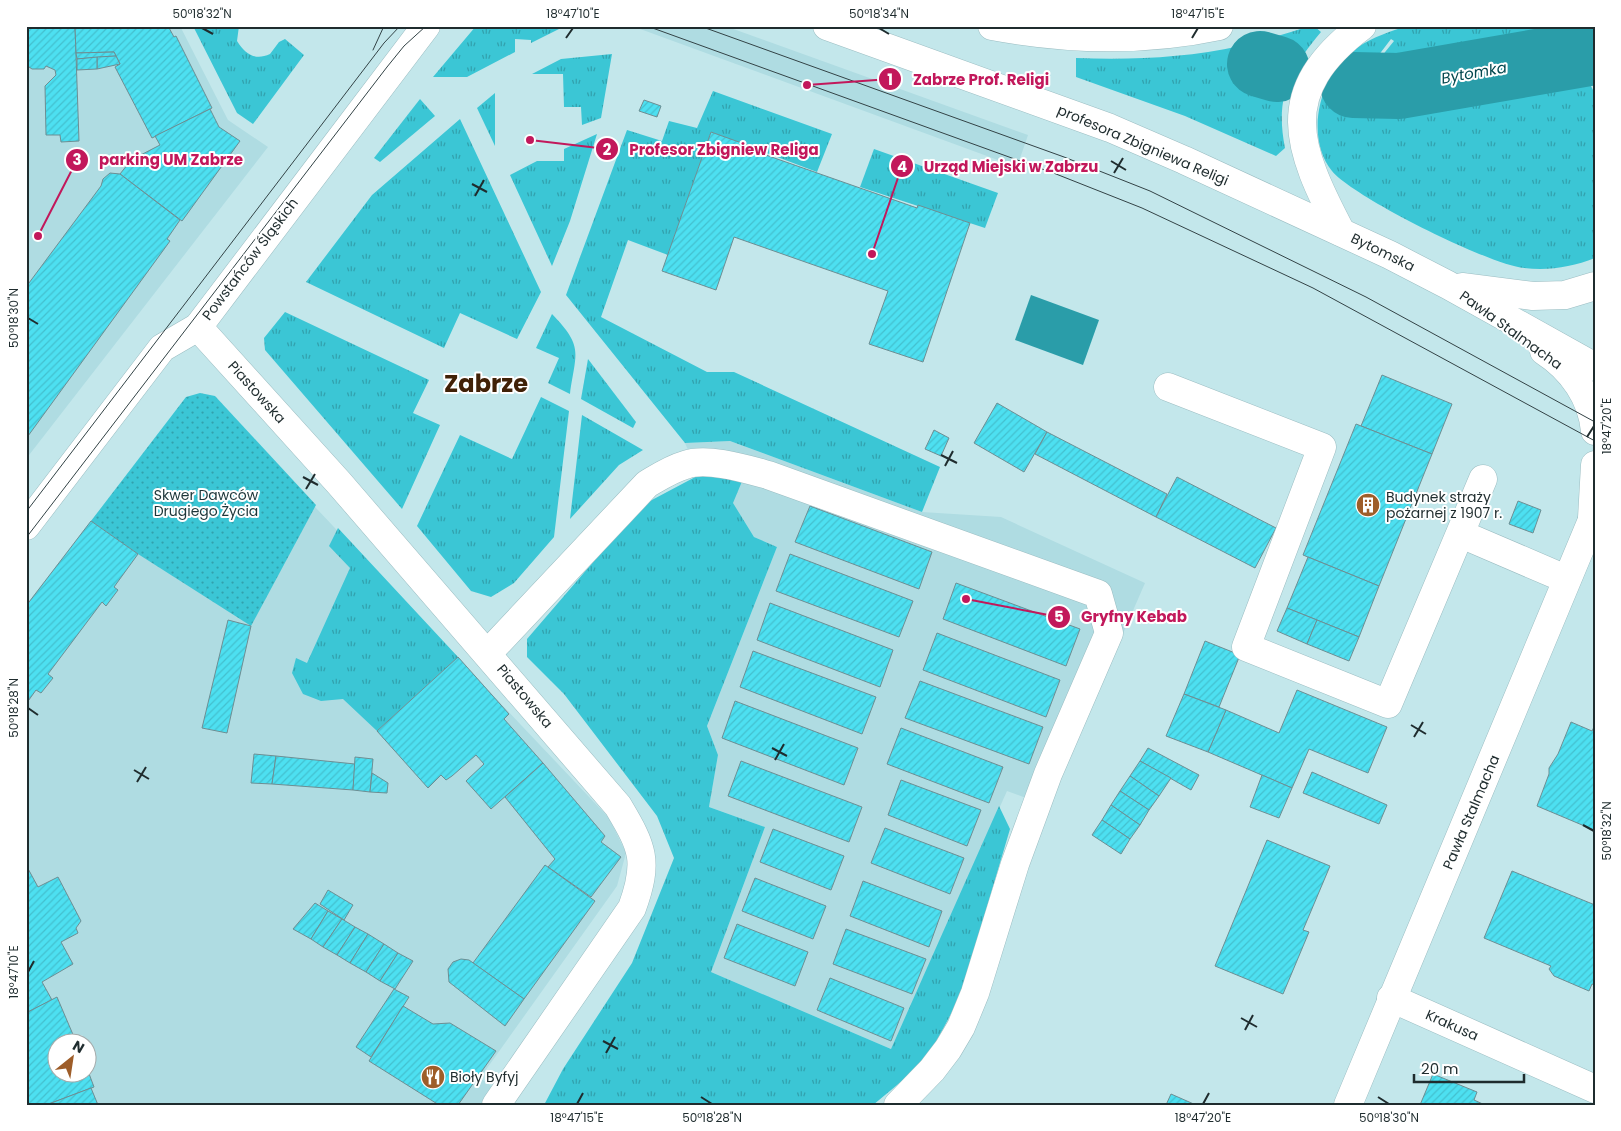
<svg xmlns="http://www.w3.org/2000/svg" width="1621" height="1131" font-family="Poppins,sans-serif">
<defs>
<pattern id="grass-tufts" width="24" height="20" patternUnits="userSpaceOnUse" patternTransform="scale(1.25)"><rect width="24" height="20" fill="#3bc6d5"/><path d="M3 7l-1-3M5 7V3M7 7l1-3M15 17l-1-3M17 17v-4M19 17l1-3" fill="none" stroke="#31a1ad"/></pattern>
<pattern id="park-dots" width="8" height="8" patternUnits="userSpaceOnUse" patternTransform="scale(1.25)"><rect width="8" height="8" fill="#3bc6d5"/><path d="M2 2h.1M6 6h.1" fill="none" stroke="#31a1ad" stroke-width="1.8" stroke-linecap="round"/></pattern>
<pattern id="building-hatch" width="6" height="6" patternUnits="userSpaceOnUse" patternTransform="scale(1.25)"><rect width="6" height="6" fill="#4de0f1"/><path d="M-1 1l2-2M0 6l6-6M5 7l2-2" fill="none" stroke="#43c0cf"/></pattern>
</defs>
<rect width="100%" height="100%" fill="#c3e7eb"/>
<g fill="#afdce2" fill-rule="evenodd">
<path d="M 26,26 L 180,26 L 228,120 L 268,147 L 26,459 Z"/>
<path d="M 632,26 L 725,26 L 1028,135 L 1017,167 Z"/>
<path d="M 213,399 L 609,818 L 626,853 L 617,886 L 480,1078 L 518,1105 L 26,1105 L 26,605 L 183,402 ZM 58,1044 L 88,1044 L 88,1074 L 58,1074 Z"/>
<path d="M 730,441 L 922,512 L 1001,517 L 1145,583 L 1048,806 L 1007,791 L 891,1049 L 711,972 L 765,827 L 709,807 L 718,755 L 707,726 L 777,547 L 754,537 L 732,503 L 699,475 L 685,443 Z"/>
</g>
<g fill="url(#grass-tufts)" fill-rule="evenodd">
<path d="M 193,26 L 239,26 L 237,41 C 245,54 255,61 270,54 L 279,42 L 285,39 L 304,55 L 253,124 L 237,113 Z"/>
<path d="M 476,26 L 565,26 L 531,43 L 531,40 L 515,39 L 515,52 L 467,77 L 433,77 Z"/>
<path d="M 1310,26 L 1314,26 L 1321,32 C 1289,70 1275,98 1285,148 L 1276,156 L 1185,116 L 1076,77 L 1076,58 C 1131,60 1186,58 1240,46 C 1263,41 1287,33 1310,26 ZM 1265,48 L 1280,52 L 1274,86 L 1254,80 Z"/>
<path d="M 1407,26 L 1578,26 L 1579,33 L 1401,68 L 1358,69 L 1358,64 L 1377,62 L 1394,41 L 1391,39 L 1375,60 L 1357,63 L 1352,99 L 1393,101 L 1585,74 L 1595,94 L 1595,258 C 1572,267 1549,271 1524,268 C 1490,265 1353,197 1332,171 C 1303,135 1321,70 1358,47 C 1373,37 1391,31 1407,26 Z"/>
<path d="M 612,54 L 601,118 L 582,125 L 581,107 L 564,107 L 563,74 L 532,74 L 561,59 Z"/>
<path d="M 713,91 L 832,134 L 817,172 L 711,132 L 668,255 L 628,240 L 601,317 L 707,372 L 734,372 L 940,467 L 922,512 L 730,441 L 685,443 L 566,295 L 627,130 L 662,141 L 669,121 L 697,128 Z"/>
<path d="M 495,93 L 495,146 L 477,108 Z"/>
<path d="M 420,99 L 435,116 L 380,162 L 374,158 Z"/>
<path d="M 460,119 L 541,292 L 517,339 L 460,313 L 444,348 L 306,282 L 372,195 Z"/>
<path d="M 597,134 L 570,221 L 552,266 L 510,175 L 537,161 L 564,161 L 564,149 Z"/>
<path d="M 874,149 L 998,193 L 985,228 L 860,187 Z"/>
<path d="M 285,312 L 429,380 L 413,413 L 440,425 L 402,509 L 265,350 L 264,338 Z"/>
<path d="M 552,314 C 584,347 576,352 570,394 L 548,383 L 559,358 L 536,348 Z"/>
<path d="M 588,359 L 636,422 L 633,428 L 581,399 Z"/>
<path d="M 541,397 L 569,411 L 554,537 L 514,583 L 491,597 L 471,591 L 417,526 L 460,435 L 512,459 Z"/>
<path d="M 582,415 L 643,450 L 619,465 L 570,519 Z"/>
<path d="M 699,475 L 743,479 L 733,503 L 754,537 L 777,547 L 707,726 L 718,755 L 709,807 L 765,827 L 711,972 L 891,1049 L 999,806 L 1010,829 L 961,995 L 926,1061 L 873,1105 L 544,1105 L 563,1069 L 632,963 L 674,858 L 657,816 L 564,694 L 527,657 L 527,639 L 613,539 L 650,501 Z"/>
<path d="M 338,528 L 458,657 L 377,731 L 343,699 L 321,701 L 303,694 L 292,673 L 296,658 L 307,663 L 350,568 L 329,546 Z"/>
</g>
<path fill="url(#park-dots)" d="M 200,393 L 215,396 L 316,505 L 251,626 L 138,554 L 91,521 L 186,397 Z"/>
<path fill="#2a9da9" d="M 1031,295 L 1099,320 L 1083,365 L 1015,340 Z"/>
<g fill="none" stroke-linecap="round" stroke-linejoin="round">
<g stroke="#2a9da9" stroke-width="66">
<path d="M 1260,64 L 1277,69"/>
<path d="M 1353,85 L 1399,86 L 1595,52"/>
</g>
</g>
<g fill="url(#building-hatch)" stroke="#6d8e93">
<path d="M 26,26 L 75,26 L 79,141 L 61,142 L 60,135 L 46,135 L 45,86 L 56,75 L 55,70 L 46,66 L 44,69 L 32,69 L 26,65 Z"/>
<path d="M 75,26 L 168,26 L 174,37 L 176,36 L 212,108 L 152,138 L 115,67 L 120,64 L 114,52 L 76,53 Z"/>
<path d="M 114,52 L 116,56 L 77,59 L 76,53 Z"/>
<path d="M 116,56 L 120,64 L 97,69 L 97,57 Z"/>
<path d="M 97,57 L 97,69 L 77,70 L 77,59 Z"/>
<path d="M 644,100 L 661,106 L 657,117 L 639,111 Z"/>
<path d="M 210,109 L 219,127 L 240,141 L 182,221 L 120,174 L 131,160 L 160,145 L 155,136 Z"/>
<path d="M 711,132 L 764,151 L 763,154 L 917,208 L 918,205 L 970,223 L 923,362 L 869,344 L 888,291 L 734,237 L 716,290 L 662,271 Z"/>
<path d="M 110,173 L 120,174 L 180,220 L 167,239 L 170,241 L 28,436 L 26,435 L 26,287 L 101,186 L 103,179 Z"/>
<path d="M 1382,375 L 1452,404 L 1432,454 L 1361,426 Z"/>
<path d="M 997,403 L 1047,432 L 1024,472 L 974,443 Z"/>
<path d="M 1356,424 L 1432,454 L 1379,586 L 1303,555 Z"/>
<path d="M 934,430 L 949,438 L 941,456 L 925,449 Z"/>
<path d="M 1047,432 L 1167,494 L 1156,517 L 1035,454 Z"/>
<path d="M 1177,477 L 1276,528 L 1255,568 L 1156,517 Z"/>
<path d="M 1518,501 L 1541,510 L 1533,533 L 1509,524 Z"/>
<path d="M 810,506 L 932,552 L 919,589 L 795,542 Z"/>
<path d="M 91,521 L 138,554 L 114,587 L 118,590 L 106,606 L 102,602 L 48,674 L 53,678 L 41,693 L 36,690 L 26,704 L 26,606 Z"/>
<path d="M 790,554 L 913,601 L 899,637 L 776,591 Z"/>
<path d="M 1308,557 L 1379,586 L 1359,637 L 1287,608 Z"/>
<path d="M 956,583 L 1080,629 L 1066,666 L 943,619 Z"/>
<path d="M 770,603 L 893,650 L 880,687 L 757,640 Z"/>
<path d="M 1287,608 L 1317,620 L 1307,644 L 1277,631 Z"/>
<path d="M 228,620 L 251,626 L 227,733 L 202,728 Z"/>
<path d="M 1317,620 L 1359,637 L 1349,661 L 1307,644 Z"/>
<path d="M 937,633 L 1060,680 L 1046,717 L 923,670 Z"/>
<path d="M 1205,641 L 1240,655 L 1219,707 L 1184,694 Z"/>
<path d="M 753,651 L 876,697 L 862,734 L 740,687 Z"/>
<path d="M 458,657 L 509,714 L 504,719 L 543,763 L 491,809 L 466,781 L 484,764 L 476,755 L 452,776 L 446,780 L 441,775 L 428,788 L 377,731 Z"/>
<path d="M 920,681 L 1043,727 L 1029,764 L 905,718 Z"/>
<path d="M 1297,690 L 1387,727 L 1368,773 L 1309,749 L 1292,788 L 1208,752 L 1226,710 L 1279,733 Z"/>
<path d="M 1184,694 L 1226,710 L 1208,752 L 1166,736 Z"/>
<path d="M 735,701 L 858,748 L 844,785 L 722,738 Z"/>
<path d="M 1571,722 L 1592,731 L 1595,725 L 1594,830 L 1537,806 L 1549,774 L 1549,768 L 1558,754 Z"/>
<path d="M 901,728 L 1003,767 L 989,803 L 887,764 Z"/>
<path d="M 1148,748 L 1199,775 L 1191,790 L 1140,761 Z"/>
<path d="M 254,754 L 276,756 L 272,784 L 251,783 Z"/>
<path d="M 276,756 L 355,764 L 353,790 L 272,784 Z"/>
<path d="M 355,757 L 373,759 L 370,792 L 353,790 Z"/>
<path d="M 741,761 L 862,807 L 849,842 L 728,796 Z"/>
<path d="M 1140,761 L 1171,778 L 1159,796 L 1130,776 Z"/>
<path d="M 543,763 L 605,836 L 601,842 L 621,857 L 591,897 L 548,867 L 555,859 L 505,797 Z"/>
<path d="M 1312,772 L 1387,805 L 1379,824 L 1303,793 Z"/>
<path d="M 372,773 L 388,783 L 387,793 L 370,792 Z"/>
<path d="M 1262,775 L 1292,788 L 1279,818 L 1250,807 Z"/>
<path d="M 1130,776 L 1159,796 L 1149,810 L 1120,791 Z"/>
<path d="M 901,780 L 981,810 L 967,846 L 888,815 Z"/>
<path d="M 1120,791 L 1149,810 L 1140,825 L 1111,805 Z"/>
<path d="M 1111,805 L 1140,825 L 1130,839 L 1102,820 Z"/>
<path d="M 1102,820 L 1130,839 L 1121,854 L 1092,835 Z"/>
<path d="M 885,828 L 964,858 L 950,894 L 871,863 Z"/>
<path d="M 773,829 L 844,856 L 831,890 L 760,862 Z"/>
<path d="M 1267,840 L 1330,866 L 1303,930 L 1309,932 L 1283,994 L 1215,966 Z"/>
<path d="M 26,865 L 38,887 L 58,877 L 81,921 L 76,928 L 78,933 L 61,942 L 73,964 L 42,982 L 52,1000 L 26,1013 Z"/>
<path d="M 545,865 L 595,901 L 524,999 L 473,963 Z"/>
<path d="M 1512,871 L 1595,905 L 1595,985 L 1592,984 L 1589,991 L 1554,976 L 1549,969 L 1551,966 L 1484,938 Z"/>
<path d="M 755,878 L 826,906 L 813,939 L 742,911 Z"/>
<path d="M 863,881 L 942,911 L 929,947 L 850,916 Z"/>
<path d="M 328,890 L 353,905 L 344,920 L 320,904 Z"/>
<path d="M 315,903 L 328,911 L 311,939 L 293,929 Z"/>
<path d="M 328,911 L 342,919 L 323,947 L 311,939 Z"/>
<path d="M 342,919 L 355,927 L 337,955 L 323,947 Z"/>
<path d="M 737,924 L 808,952 L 795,986 L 724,958 Z"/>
<path d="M 355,927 L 368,934 L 350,963 L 337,955 Z"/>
<path d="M 846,929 L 926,959 L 912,994 L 833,964 Z"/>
<path d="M 368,934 L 384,944 L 366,972 L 350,963 Z"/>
<path d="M 384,944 L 398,953 L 380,981 L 366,972 Z"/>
<path d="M 398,953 L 413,961 L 395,989 L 380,981 Z"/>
<path d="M 461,959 L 469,960 L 524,999 L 505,1026 L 449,982 L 448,969 L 453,962 Z"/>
<path d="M 830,978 L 904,1008 L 891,1041 L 817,1010 Z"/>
<path d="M 394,989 L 409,997 L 371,1057 L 356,1047 Z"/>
<path d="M 57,997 L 77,1044 L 58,1044 L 58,1074 L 88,1074 L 88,1071 L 94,1087 L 46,1105 L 29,1105 L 26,1097 L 26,1013 Z"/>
<path d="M 403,1006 L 433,1024 L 450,1023 L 496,1051 L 458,1105 L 439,1105 L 369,1061 Z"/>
<path d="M 1433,1074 L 1477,1092 L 1474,1100 L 1485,1105 L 1420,1105 Z"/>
<path d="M 91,1088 L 98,1105 L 46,1105 Z"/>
<path d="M 1171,1094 L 1196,1105 L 1166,1105 Z"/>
</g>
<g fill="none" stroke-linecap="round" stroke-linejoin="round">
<g stroke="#9bbdc2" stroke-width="29">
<g id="minor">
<path d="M 827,26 L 1110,128 L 1184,160 L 1390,255 L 1448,285 L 1595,367"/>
<path d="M 992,26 C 1067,40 1144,42 1219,26"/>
<path d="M 1341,232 C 1297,148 1274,92 1362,26"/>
<path d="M 1462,287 L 1533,296 L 1565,295 L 1595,286"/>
<path d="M 198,327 L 339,483 L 618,806 C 643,848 649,861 632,908 L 496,1105"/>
<path d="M 1544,351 C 1572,369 1592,398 1595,431"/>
<path d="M 1168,387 L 1322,447 L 1246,647 L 1388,704 L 1483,479"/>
<path d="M 1592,518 L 1595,465"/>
<path d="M 26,526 L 162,348 L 198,327 L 426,26"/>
<path d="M 1461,534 L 1566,579"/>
<path d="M 488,653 L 647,484 C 659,477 671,469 685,465 C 707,457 746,469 768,475 L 1098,594 L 1109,633 L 1048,774 L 1015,864 L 975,993 L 961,1027 L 948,1049 L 932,1070 L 898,1105"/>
<path d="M 1391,998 L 1595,1089"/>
<path d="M 1348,1105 L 1595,513"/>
</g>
</g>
<use href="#minor" stroke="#fff" stroke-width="28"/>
<g stroke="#334346" stroke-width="1">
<path d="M 647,26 L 1056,174 L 1142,208 L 1313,288 L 1595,441"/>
<path d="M 700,26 L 1064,157 L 1150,191 L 1366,297 L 1595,422"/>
<path d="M 373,50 L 384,26"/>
<path d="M 26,512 L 384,43 L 400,26"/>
<path d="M 26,538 L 387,67 L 404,46 L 426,26"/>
</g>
</g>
<path fill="none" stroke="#1f2c2e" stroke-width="2" d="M 202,28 L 213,34M 879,28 L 889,34M 566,38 L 573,28M 1192,38 L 1198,28M 1111,161 L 1126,170M 1114,173 L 1123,158M 472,184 L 487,192M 475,196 L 484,180M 28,318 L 38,324M 1587,437 L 1594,426M 941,455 L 957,463M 945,466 L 953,451M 303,477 L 318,485M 306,489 L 315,474M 28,708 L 38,715M 1411,725 L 1426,734M 1414,737 L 1423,722M 772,748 L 787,756M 775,760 L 784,744M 134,770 L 149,779M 137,782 L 146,767M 1583,825 L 1594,831M 28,972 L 34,961M 1241,1018 L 1257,1027M 1245,1030 L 1253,1015M 603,1041 L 618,1049M 606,1053 L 615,1037M 701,1097 L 712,1104M 1378,1097 L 1389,1104M 577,1104 L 583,1093M 1203,1104 L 1209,1093"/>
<defs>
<g id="building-disc" transform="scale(1.25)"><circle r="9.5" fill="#9e5d29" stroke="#fff"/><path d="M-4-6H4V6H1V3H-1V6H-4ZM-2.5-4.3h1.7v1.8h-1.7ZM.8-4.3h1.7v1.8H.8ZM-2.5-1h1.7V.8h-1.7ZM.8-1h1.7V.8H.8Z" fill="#fff"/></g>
<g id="restaurant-disc" transform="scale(1.25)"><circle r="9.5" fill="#9e5d29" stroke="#fff"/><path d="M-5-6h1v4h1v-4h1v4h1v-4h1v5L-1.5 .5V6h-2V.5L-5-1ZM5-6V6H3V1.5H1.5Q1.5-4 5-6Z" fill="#fff"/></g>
</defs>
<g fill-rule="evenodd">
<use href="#building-disc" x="1368" y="505"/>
<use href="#restaurant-disc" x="433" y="1077"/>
</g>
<g text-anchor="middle" stroke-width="4" stroke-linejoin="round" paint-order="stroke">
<g font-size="14" fill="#1f2c2e" stroke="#fff">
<text transform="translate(1143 145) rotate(23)" y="5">profesora Zbigniewa Religi</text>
<text transform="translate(1383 252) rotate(26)" y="5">Bytomska</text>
<text transform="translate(250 259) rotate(-53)" y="5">Powstańców Śląskich</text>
<text transform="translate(1511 330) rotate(36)" y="5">Pawła Stalmacha</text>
<text transform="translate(257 392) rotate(48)" y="5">Piastowska</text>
<text transform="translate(525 696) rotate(50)" y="5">Piastowska</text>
<text transform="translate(1471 812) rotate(-67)" y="5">Pawła Stalmacha</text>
<text transform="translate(1452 1025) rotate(24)" y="5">Krakusa</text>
</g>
<g font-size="14" fill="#1d3639" stroke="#fff">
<text x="206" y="500">Skwer Dawców<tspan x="206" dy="16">Drugiego Życia</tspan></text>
</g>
<g font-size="14" fill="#1f2c2e" stroke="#fff" text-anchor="start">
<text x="1386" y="502">Budynek straży<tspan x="1386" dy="16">pożarnej z 1907 r.</tspan></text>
<text x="450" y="1082">Bioły Byfyj</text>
</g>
<g font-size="15" font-style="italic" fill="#04484f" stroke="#fff">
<text transform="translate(1474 73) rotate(-10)" y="5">Bytomka</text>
</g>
<g font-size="24" font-weight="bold" fill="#402107" stroke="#fff">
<text x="486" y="392">Zabrze</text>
</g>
</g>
<path fill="none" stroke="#c2185b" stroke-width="2" d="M807 85L890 79M530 140L607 149M38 236L77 160M872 254L902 166M966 599L1059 617"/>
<g fill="#c2185b" stroke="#fff" stroke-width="2">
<circle cx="807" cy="85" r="5"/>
<circle cx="530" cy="140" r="5"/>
<circle cx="38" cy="236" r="5"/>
<circle cx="872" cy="254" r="5"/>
<circle cx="966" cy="599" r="5"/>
<circle cx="890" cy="79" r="12"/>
<circle cx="607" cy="149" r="12"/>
<circle cx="77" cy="160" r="12"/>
<circle cx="902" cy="166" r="12"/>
<circle cx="1059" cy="617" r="12"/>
</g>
<g font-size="15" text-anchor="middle" font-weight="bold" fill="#fff">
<text x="890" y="85">1</text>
<text x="607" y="155">2</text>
<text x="77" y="165">3</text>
<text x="902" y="172">4</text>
<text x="1059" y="622">5</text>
</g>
<g font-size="15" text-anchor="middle" font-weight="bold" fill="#c2185b" stroke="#fff" stroke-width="4" stroke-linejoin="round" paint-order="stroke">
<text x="981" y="85">Zabrze Prof. Religi</text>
<text x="724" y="155">Profesor Zbigniew Religa</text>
<text x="171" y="165">parking UM Zabrze</text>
<text x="1011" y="172">Urząd Miejski w Zabrzu</text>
<text x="1134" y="622">Gryfny Kebab</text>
</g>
<rect width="1621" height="1131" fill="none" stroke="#ffffff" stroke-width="55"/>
<g transform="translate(72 1058) rotate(30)"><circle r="24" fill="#ffffff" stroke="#a5abab"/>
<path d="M0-4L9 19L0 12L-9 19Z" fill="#9e5d29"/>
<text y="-8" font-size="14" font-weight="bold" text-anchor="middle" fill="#1f2c2e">N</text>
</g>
<path d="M1414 1074v8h110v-8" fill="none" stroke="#1f2c2e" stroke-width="2.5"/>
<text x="1421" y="1074" font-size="15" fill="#1f2c2e" stroke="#ffffff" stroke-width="4" paint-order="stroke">20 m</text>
<rect x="28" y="28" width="1566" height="1076" fill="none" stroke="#1f2c2e" stroke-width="2"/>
<g font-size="12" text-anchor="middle" fill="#1f2c2e">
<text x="202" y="18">50°18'32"N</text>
<text x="573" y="18">18°47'10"E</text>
<text x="879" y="18">50°18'34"N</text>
<text x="1198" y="18">18°47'15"E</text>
<text transform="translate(14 318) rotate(-90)" y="4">50°18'30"N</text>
<text transform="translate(1607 426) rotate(-90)" y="4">18°47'20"E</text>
<text transform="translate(14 708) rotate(-90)" y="4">50°18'28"N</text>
<text transform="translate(1607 831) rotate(-90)" y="4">50°18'32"N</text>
<text transform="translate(14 972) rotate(-90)" y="4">18°47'10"E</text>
<text x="577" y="1122">18°47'15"E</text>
<text x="712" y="1122">50°18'28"N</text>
<text x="1203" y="1122">18°47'20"E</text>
<text x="1389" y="1122">50°18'30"N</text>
</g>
</svg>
